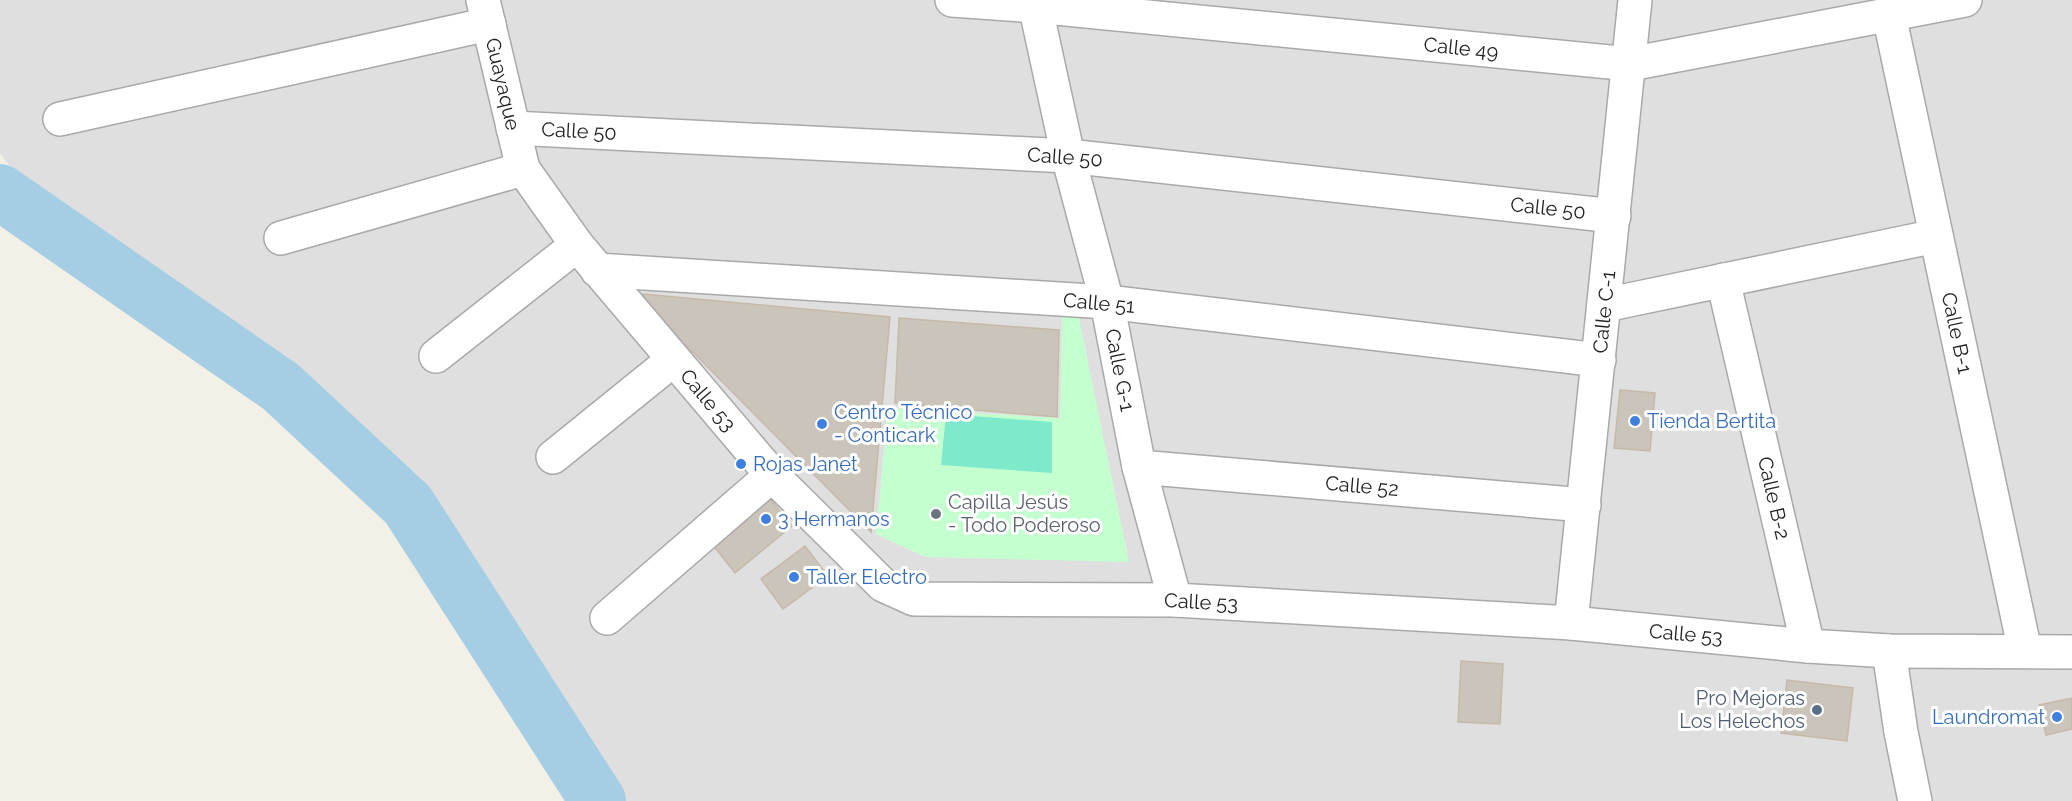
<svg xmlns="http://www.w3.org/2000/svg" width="2072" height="801" font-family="Raleway,sans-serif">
<rect width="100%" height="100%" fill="#f3f0e8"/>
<path fill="#e0dfdf" d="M 0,0 L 2072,0 L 2072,801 L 625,801 L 430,487 L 10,167 L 0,153 Z"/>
<path fill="#c3ffcf" d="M 1078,314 L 1129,562 L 925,557 L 876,534 L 888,408 L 1060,418 L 1062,315 Z"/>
<path fill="#7fe9cc" d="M 946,414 L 1052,422 L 1052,473 L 941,465 Z"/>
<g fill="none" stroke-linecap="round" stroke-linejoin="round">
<path stroke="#a5cee4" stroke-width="56" d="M 0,192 L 281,387 L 408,505 L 598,801"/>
</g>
<g fill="#cbc4ba" stroke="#c6b9a8" stroke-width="1.5">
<path d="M 643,294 L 890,317 L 871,532 L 644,303 Z"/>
<path d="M 899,318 L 1059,330 L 1057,417 L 895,403 Z"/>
<path d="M 1620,390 L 1655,393 L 1650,451 L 1614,448 Z"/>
<path d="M 766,494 L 792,526 L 735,573 L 709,540 Z"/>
<path d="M 805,546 L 828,576 L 783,609 L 761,579 Z"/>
<path d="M 1461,661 L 1503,664 L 1500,724 L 1458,722 Z"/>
<path d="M 1787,680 L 1853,688 L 1847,741 L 1781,733 Z"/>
<path d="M 2072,698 L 2072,729 L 2046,735 L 2039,705 Z"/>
</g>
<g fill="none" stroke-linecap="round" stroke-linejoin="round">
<g stroke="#a9a9a9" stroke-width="36">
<g id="minor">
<path d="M 483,0 L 523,169 L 577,245 L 772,475 L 883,585 L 914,599 L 1175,600 L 1571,623 L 1808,646 L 1889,651 L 2072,652"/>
<path d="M 952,0 L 1035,6 L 1630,64 L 1965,0"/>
<path d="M 1034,0 L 1068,156 L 1107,302 L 1139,467 L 1175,600"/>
<path d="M 1889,15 L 2025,651"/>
<path d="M 60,119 L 489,24"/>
<path d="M 513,128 L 1068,156 L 1614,216"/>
<path d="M 281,238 L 523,169"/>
<path d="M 597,270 L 1107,302 L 1599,360"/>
<path d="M 1723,280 L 1808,646"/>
<path d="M 1605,305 L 1936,236"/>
<path d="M 436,356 L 577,245"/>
<path d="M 553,457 L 673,360"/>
<path d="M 1139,467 L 1584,505"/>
<path d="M 607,618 L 772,475"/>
<path d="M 1571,623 L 1635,0"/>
<path d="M 1889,651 L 1901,732 L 1915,801"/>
</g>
</g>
<use href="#minor" stroke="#fff" stroke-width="33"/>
</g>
<g fill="#3f7fe0" stroke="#fff" stroke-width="2">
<circle cx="1635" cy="421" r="6"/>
<circle cx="822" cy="424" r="6"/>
<circle cx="741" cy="464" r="6"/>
<circle cx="766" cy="519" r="6"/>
<circle cx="794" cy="577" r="6"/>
<circle cx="2057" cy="717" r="6"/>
</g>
<circle fill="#6b7280" stroke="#fff" stroke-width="2" cx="936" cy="514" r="6"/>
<circle fill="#5c6f8a" stroke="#fff" stroke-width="2" cx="1817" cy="710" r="6"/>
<g text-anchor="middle" stroke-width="6" stroke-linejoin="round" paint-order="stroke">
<g font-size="20" fill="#222" stroke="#fff">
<text transform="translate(1461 48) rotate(6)" y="7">Calle 49</text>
<text transform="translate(503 84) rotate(77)" y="7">Guayaque</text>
<text transform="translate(579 131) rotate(3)" y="7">Calle 50</text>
<text transform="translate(1065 157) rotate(4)" y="7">Calle 50</text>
<text transform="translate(1548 208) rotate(6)" y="7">Calle 50</text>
<text transform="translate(1099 303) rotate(5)" y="7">Calle 51</text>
<text transform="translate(1604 312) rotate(-84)" y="7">Calle C-1</text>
<text transform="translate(1957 333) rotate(78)" y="7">Calle B-1</text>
<text transform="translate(1120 370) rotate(79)" y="7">Calle G-1</text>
<text transform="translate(708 400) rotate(50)" y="7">Calle 53</text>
<text transform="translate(1362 486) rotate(5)" y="7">Calle 52</text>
<text transform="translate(1774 498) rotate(77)" y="7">Calle B-2</text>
<text transform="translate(1201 602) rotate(3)" y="7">Calle 53</text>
<text transform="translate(1686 634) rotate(5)" y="7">Calle 53</text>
</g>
<g font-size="20" fill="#366cbe" stroke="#fff" text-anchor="start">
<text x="834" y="419">Centro Técnico<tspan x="834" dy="23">- Conticark</tspan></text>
<text x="1647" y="428">Tienda Bertita</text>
<text x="753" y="471">Rojas Janet</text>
<text x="778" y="526">3 Hermanos</text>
<text x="806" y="584">Taller Electro</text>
<text x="2045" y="724" text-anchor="end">Laundromat</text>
</g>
<g font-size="20" fill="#5b616d" stroke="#fff" text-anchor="start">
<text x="948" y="509">Capilla Jesús<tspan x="948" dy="23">- Todo Poderoso</tspan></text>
</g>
<g font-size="20" fill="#4e5e75" stroke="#fff" text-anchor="end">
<text x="1805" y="705">Pro Mejoras<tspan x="1805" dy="23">Los Helechos</tspan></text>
</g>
</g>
</svg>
